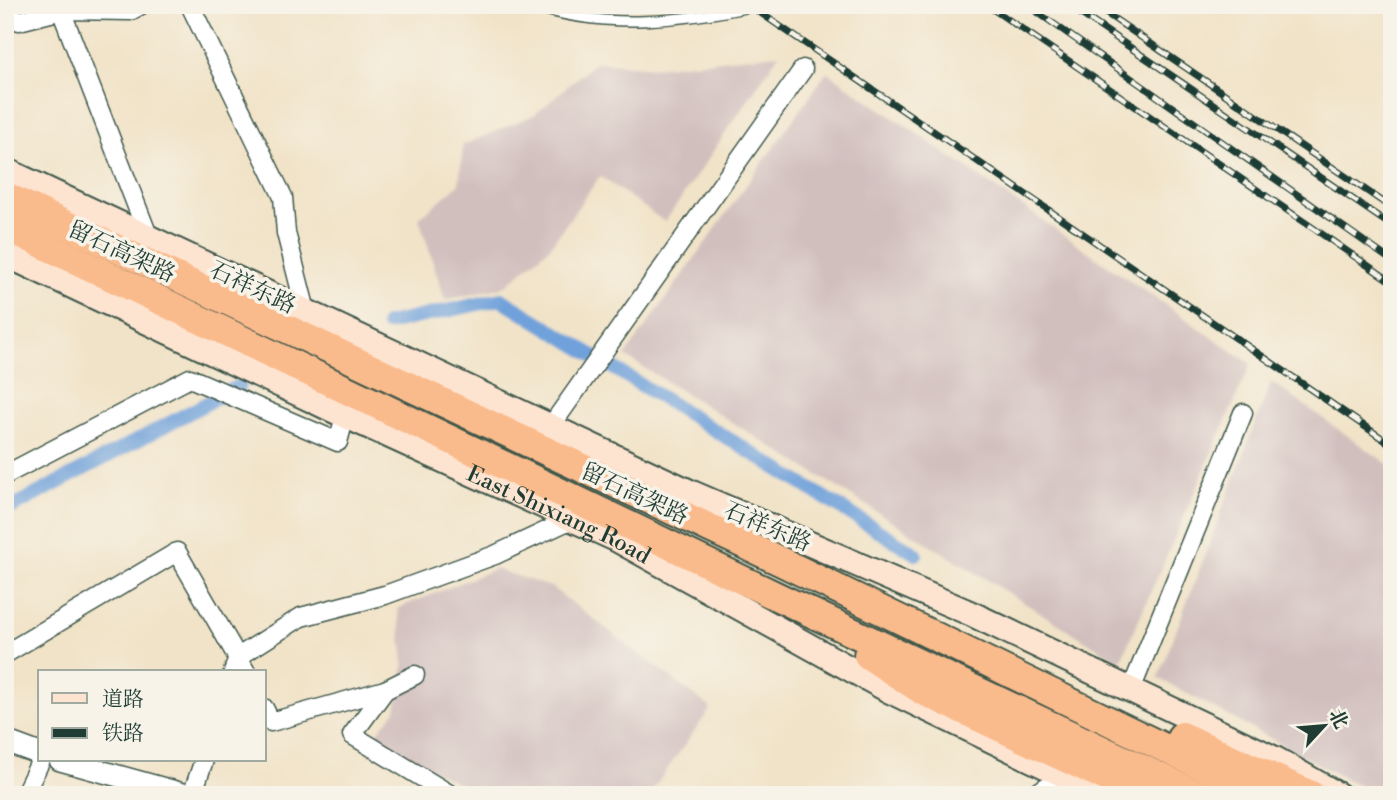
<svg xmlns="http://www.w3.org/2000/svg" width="1397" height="800" font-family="'Libre Bodoni','Noto Serif SC',serif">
<rect width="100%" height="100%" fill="#f7f3e8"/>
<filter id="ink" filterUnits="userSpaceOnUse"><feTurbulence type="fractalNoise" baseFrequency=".0143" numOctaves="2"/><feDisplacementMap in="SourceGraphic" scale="14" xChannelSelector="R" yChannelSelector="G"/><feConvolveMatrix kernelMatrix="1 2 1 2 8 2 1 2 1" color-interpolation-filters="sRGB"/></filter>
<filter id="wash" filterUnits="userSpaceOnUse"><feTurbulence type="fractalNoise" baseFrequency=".00686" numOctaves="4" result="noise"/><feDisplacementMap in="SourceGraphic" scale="28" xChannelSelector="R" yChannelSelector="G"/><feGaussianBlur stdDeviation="1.57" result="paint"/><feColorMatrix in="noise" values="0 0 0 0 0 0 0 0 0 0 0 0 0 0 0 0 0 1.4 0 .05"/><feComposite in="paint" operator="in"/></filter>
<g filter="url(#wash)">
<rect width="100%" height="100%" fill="#f1e3c8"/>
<g fill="#d1bfbe">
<path d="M 779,54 L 665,222 L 600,176 L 549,248 L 504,287 L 445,300 L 419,218 L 459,184 L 463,145 L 534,115 L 596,62 L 654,67 Z"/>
<path d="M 827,72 L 1251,364 L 1120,662 L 625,356 Z"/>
<path d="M 1271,382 L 1392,467 L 1392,795 L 1375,795 L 1158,678 Z"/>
<path d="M 495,569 L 551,587 L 711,708 L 649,795 L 480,795 L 373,738 L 396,710 L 404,663 L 398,608 Z"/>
</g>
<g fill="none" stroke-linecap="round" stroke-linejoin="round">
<g stroke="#6fa1da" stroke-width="14">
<path d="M 387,324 L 501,299 L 916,554"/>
<path d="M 5,511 L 239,386"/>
</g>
</g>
</g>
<g filter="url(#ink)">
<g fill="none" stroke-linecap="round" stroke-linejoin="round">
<g stroke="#3e564a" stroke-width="12">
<path id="service" d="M 530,5 C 604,31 686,21 760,5"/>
</g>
<g stroke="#3e564a" stroke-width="21">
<g id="minor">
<path d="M 59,5 L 149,238"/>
<path d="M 190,5 L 283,197 L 286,233 L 306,311"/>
<path d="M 5,10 L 19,21 L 62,10 L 130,11 L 141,5"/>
<path d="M 551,426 L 803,69"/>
<path d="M 5,475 L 190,378 L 338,442 L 345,416"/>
<path d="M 5,654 L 177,552 L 246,672"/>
<path d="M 233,672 L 238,657 L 301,617 L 385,595 L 495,555 L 572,519"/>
<path d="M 385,690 L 352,735 L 451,795"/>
<path d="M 1131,690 L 1243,413"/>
<path d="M 264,708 L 271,722 L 385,690 L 415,675"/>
<path d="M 24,795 L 41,760"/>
<path d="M 192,795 L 204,760"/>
<path d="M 1034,795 L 1064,775"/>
</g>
</g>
<g stroke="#3e564a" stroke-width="24">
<g id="tertiary">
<path d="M 5,741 L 40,754"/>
<path d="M 60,760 L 187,795"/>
</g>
</g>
<g stroke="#3e564a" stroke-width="28">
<g id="secondary">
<path d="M 5,170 L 692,493 L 972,614 L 1275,759 L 1338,795"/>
<path id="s1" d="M 5,254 L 333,410 L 616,539 L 890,691 L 1105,795"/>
</g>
</g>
<g stroke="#3e564a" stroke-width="32">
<g id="trunk">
<path d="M 5,196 L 782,562 L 1261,795"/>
<path d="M 5,226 L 780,598 L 1198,795"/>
<path d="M 868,655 L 923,691 L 1144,795"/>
<path d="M 1182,736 L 1311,795"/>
</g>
</g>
<use href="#service" stroke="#fff" stroke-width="9"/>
<use href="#minor" stroke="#fff" stroke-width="18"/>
<use href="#tertiary" stroke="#fff" stroke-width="21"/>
<use href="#secondary" stroke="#fde4d1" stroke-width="24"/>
<use href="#trunk" stroke="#fabb8c" stroke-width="28"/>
<g stroke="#1f3d34" stroke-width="7">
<g id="rail">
<path d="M 749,5 L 1392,445"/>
<path d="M 987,5 L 1392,282"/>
<path d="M 1027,5 L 1392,261"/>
<path d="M 1068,5 L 1392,226"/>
<path d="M 1094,5 L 1392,208"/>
</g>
</g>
<use href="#rail" stroke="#f7f3e8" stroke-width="4.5" stroke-dasharray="13" stroke-linecap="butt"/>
</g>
</g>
<g text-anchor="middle" stroke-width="7" stroke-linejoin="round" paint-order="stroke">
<g font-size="23" fill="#1f3d34" stroke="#f7f3e8">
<text transform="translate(122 251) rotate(25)" y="8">留石高架路</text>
<text transform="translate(253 287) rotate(25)" y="8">石祥东路</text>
<text transform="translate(635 493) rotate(25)" y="8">留石高架路</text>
<text dy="8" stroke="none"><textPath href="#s1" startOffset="612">East Shixiang Road</textPath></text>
<text transform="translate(768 526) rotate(23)" y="8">石祥东路</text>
</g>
</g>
<rect width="1397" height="800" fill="none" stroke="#f7f3e8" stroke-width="28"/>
<rect x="38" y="670" width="228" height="91" fill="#f7f3e8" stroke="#a1aaa0" stroke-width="2"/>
<rect x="52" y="693" width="35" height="10" fill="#fde4d1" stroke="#a1aaa0" stroke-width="2"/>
<text x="102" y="706" font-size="21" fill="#1f3d34">道路</text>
<rect x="52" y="728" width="35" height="10" fill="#1f3d34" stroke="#a1aaa0" stroke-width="2"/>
<text x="102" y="740" font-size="21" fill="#1f3d34">铁路</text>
<g transform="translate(1324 726) rotate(64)" stroke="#f7f3e8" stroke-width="5" paint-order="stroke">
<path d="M0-5L12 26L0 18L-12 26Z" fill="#1f3d34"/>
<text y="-10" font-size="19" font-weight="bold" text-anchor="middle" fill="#1f3d34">北</text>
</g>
</svg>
